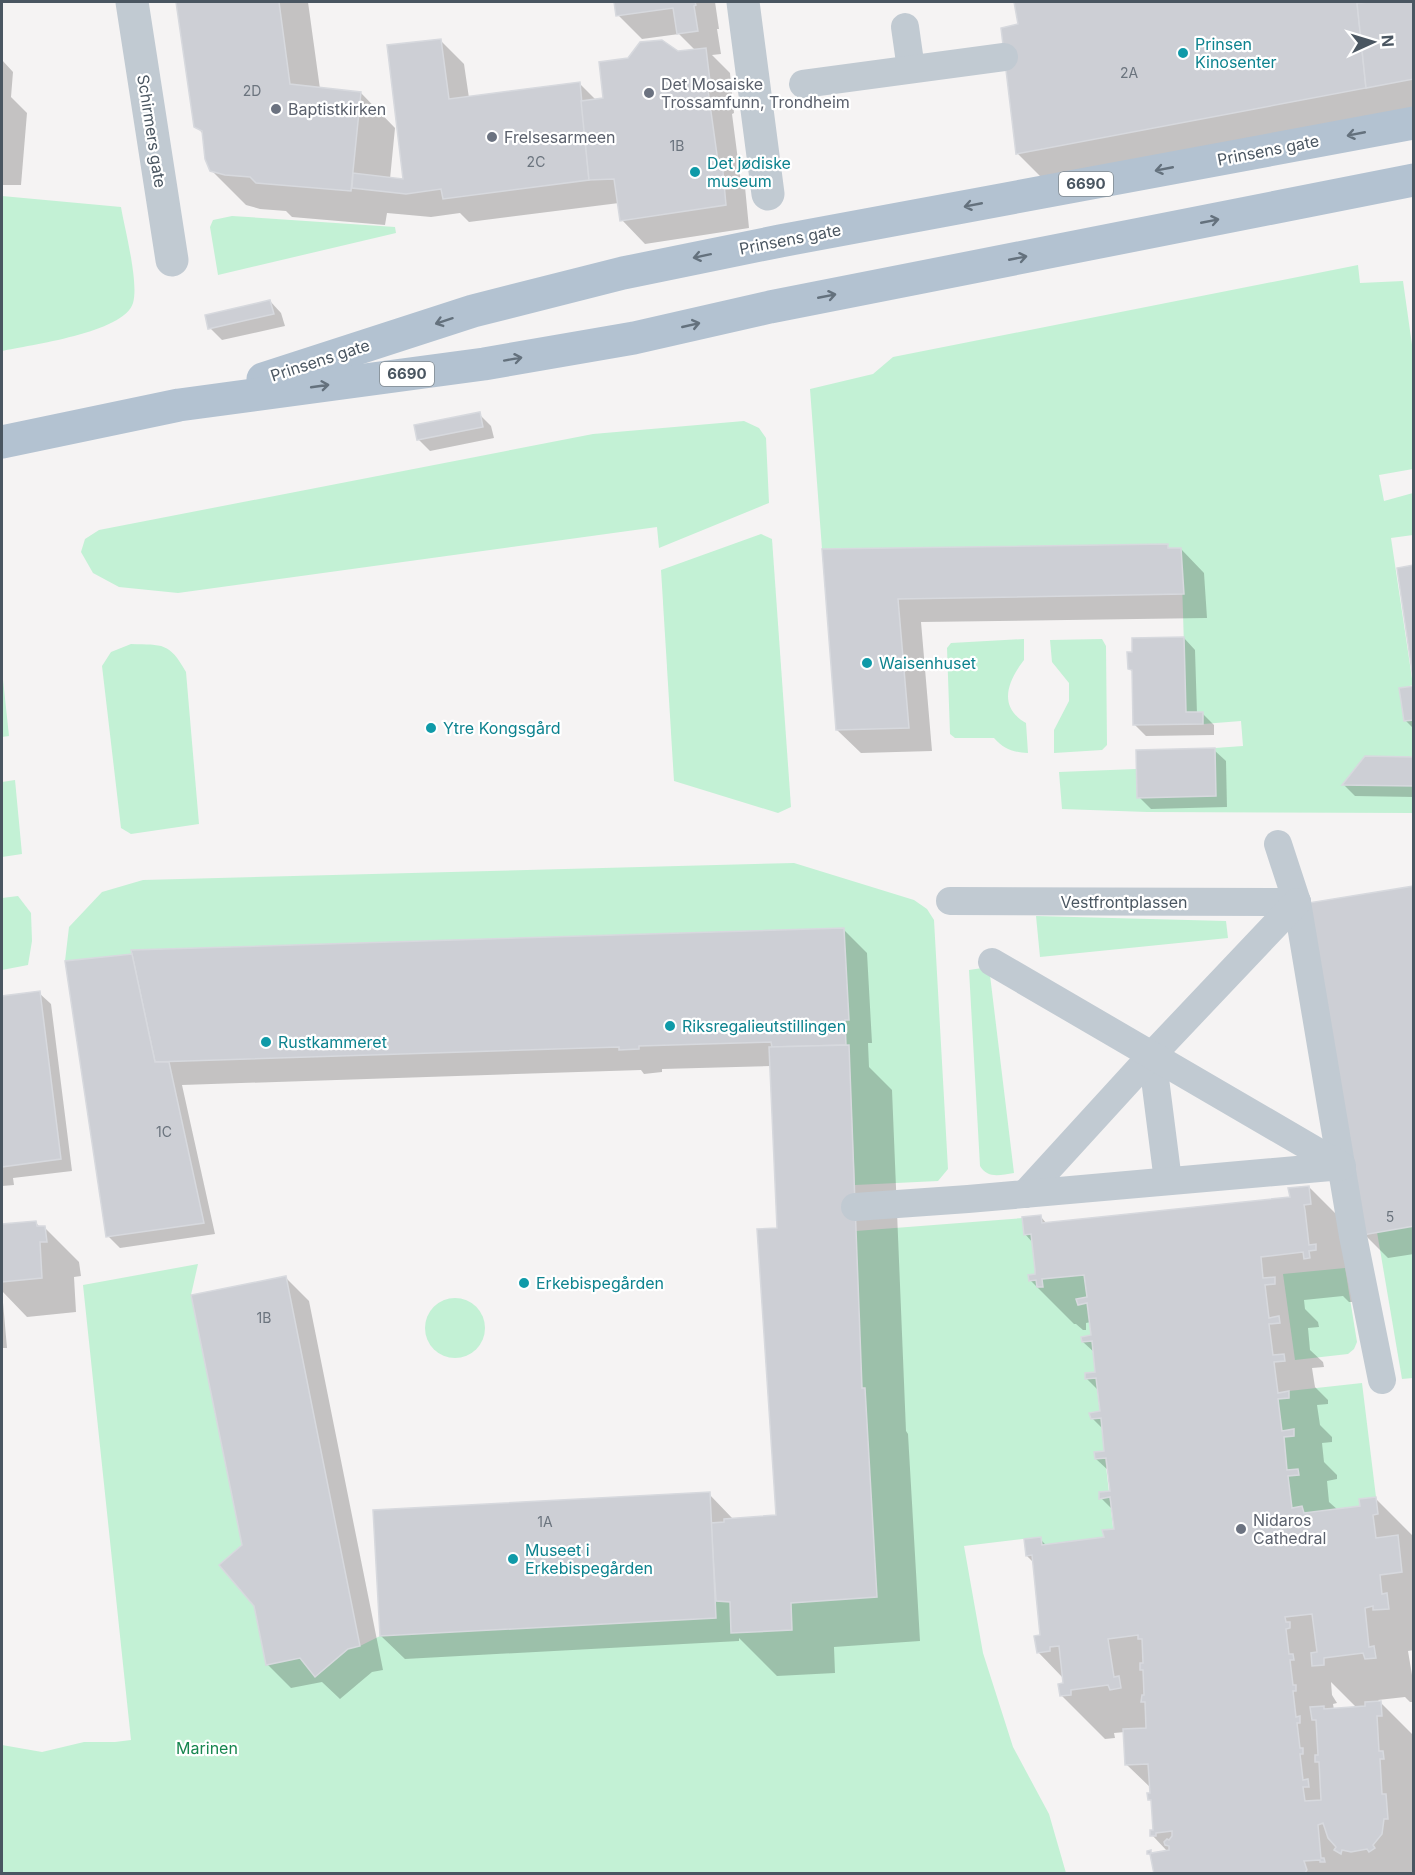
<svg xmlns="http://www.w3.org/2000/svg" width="1415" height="1875" font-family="Inter,sans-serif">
<rect width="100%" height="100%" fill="#f5f3f3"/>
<g fill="#c3f1d5">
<path d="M 2,196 L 121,207 C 125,230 139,283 133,303 C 124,333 29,345 2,351 Z"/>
<path d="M 232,216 L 395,227 L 396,233 L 218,275 L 210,227 L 213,220 Z"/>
<path d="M 1358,265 L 1360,283 L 1403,281 L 1414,359 L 1413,469 L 1379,475 L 1384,501 L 1413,493 L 1413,535 L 1391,538 L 1413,685 L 1399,689 L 1404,721 L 1413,720 L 1413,813 L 1147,812 L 1062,809 L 1059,772 L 1136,769 L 1138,798 L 1215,748 L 1243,746 L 1241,721 L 1203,724 L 1202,712 L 1186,712 L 1181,548 L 1168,548 L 1167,544 L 822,549 L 810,389 L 873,374 L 893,357 Z"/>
<path d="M 744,421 L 759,428 L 766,438 L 769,503 L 659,548 L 657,527 L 178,593 L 119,587 L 93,573 L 81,552 L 85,539 L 99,530 L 593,434 Z"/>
<path d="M 761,534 L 772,539 L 791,807 L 778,813 L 674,781 L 661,570 Z"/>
<path d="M 1024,639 L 1024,660 C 1007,682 998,707 1026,723 L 1028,753 C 1012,752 1004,749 994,738 L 955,738 L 950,734 L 947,648 L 951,643 Z"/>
<path d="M 1102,639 L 1106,646 L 1107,745 L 1102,750 L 1054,753 L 1054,730 L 1069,701 L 1069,683 L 1052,662 L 1050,640 Z"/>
<path d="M 131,644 C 163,645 169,642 186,672 L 199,824 L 131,834 L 121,828 L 102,666 L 111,652 Z"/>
<path d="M 2,670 L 9,736 L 2,737 Z"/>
<path d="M 15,780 L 22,854 L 2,857 L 2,782 Z"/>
<path d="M 794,863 L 914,900 L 927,909 L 934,920 L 948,1169 L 938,1181 L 855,1185 L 849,1045 L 846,1045 L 845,1020 L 849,1019 L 844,928 L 132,950 L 132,954 L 65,961 L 69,927 L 102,892 L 143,880 Z"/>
<path d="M 18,896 L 31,913 L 32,941 L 28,965 L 2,970 L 2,898 Z"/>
<path d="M 1036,916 L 1226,921 L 1228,938 L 1040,957 Z"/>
<path d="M 989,967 L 1014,1173 C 1000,1175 988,1179 980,1166 L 969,970 Z"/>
<path d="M 1023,1218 L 1031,1233 L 1036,1280 L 1084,1275 L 1114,1536 L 1042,1545 L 1040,1537 L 964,1546 L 983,1653 L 1013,1747 L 1049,1814 L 1066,1873 L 2,1873 L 2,1745 L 42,1752 L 84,1742 L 115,1742 L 131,1740 L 83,1285 L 198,1264 L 191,1295 L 242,1545 L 219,1565 L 254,1606 L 266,1665 L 300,1658 L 315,1677 L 348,1649 L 360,1646 L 380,1636 L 716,1618 L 716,1601 L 730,1602 L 731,1633 L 791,1603 L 877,1597 L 865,1388 L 862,1388 L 856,1231 Z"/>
<path d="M 1413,1226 L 1413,1378 L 1402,1379 L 1377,1232 Z"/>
<path d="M 1345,1268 L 1357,1342 L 1354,1349 L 1348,1354 L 1295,1360 L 1283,1274 Z"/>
<circle cx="455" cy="1328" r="30"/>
<path d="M 1362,1383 L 1376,1497 L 1359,1499 L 1360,1506 L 1304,1513 L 1302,1506 L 1292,1508 L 1288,1476 L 1299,1474 L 1298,1469 L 1287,1470 L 1284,1437 L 1294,1436 L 1293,1429 L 1282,1431 L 1278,1399 L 1289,1398 L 1289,1391 Z"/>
</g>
<g fill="#0003" fill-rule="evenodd">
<path d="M 179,2 L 308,2 L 320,89 L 361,93 L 395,128 L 390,179 L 405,181 L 441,41 L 464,64 L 469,98 L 580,84 L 597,101 L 605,100 L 678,53 L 696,51 L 679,34 L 642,39 L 618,15 L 616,2 L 715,2 L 719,29 L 717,29 L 721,54 L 712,55 L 730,73 L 734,113 L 732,114 L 741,183 L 745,187 L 749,228 L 645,244 L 622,220 L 619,203 L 469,222 L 460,213 L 431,217 L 387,213 L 385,225 L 292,217 L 286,211 L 260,209 L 246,205 L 211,170 L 204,135 L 196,126 Z"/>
<path d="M 1016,2 L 1414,2 L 1414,107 L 1041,177 L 1017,153 L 1021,25 L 1018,21 Z"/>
<path d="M 2,60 L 13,72 L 11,97 L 27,113 L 21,185 L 3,185 L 2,200 Z"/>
<path d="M 270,301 L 281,313 L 285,326 L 222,340 L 210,328 Z"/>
<path d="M 479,414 L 491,426 L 494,438 L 430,451 L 418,439 Z"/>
<path d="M 1167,546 L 1171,550 L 1181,549 L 1204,573 L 1207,618 L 921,622 L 932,751 L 861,753 L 837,730 L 823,550 Z"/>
<path d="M 1184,638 L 1195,650 L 1197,714 L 1202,713 L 1214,725 L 1214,735 L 1146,736 L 1135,725 L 1134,673 L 1130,669 Z"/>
<path d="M 1414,688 L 1414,729 L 1405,720 Z"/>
<path d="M 1214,750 L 1226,761 L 1227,807 L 1151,809 L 1139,797 Z"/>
<path d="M 1414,758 L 1414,797 L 1355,796 L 1344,785 Z"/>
<path d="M 1413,887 L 1414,1254 L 1388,1258 L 1364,1234 Z"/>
<path d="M 843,929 L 867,953 L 872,1043 L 868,1043 L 869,1067 L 892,1090 L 906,1431 L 908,1434 L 920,1641 L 834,1647 L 835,1673 L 777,1676 L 739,1638 L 739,1641 L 405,1659 L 381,1636 L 709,1494 L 733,1519 L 778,1517 L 778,1229 L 771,1066 L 662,1069 L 662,1072 L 644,1074 L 641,1070 L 182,1085 L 215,1234 L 120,1248 L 108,1236 L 67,963 Z"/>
<path d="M 39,993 L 51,1004 L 72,1171 L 13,1178 L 14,1185 L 2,1186 L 2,997 Z"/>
<path d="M 1309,1187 L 1353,1231 L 1353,1302 L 1349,1302 L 1343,1296 L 1304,1300 L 1305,1309 L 1318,1322 L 1319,1327 L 1308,1328 L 1310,1350 L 1323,1362 L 1324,1367 L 1312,1368 L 1315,1387 L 1328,1400 L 1328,1404 L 1317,1405 L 1320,1425 L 1332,1437 L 1332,1442 L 1322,1443 L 1324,1462 L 1337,1475 L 1337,1479 L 1327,1481 L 1329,1502 L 1338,1510 L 1361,1508 L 1376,1499 L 1414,1537 L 1414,1650 L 1408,1651 L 1414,1687 L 1414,1702 L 1410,1702 L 1405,1697 L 1378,1700 L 1414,1736 L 1414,1874 L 1155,1874 L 1153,1858 L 1149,1854 L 1151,1852 L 1153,1855 L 1168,1852 L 1152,1835 L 1155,1832 L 1153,1803 L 1149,1799 L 1152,1794 L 1152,1789 L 1127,1765 L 1125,1732 L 1114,1733 L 1115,1738 L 1105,1739 L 1061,1695 L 1065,1685 L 1064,1679 L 1038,1652 L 1042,1636 L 1034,1563 L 1027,1556 L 1040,1539 L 1047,1546 L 1106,1538 L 1116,1530 L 1113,1510 L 1101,1498 L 1111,1492 L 1109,1471 L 1096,1459 L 1106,1452 L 1104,1430 L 1092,1418 L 1102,1412 L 1099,1391 L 1087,1379 L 1097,1373 L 1095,1353 L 1083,1342 L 1093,1336 L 1091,1322 L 1086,1323 L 1086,1330 L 1083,1330 L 1076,1324 L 1074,1324 L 1030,1280 L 1037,1275 L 1033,1243 L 1025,1234 L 1041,1217 L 1047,1224 L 1291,1199 ZM 1331,1682 L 1357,1708 L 1334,1710 L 1333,1704 L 1337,1703 L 1332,1695 Z"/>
<path d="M 36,1223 L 41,1228 L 44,1227 L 79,1262 L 81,1276 L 74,1277 L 76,1312 L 27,1317 L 2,1291 L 7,1348 L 2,1348 L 2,1225 Z"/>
<path d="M 285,1277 L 309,1301 L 383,1670 L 372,1672 L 340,1699 L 322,1682 L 291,1688 L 267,1664 L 243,1546 Z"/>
</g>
<g fill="#cdcfd5" stroke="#d7d9de" stroke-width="1.5">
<path d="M 176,2 L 279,2 L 290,84 L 361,92 L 351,191 L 256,183 L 250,177 L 225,175 L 210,171 L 205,159 L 202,131 L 194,127 Z"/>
<path d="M 614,2 L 695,2 L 696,5 L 694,6 L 698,31 L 677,34 L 673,8 L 616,16 Z"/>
<path d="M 1014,2 L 1357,2 L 1366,88 L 1016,154 L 1001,28 L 1018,24 Z"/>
<path d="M 1370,2 L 1414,2 L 1414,79 L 1366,88 L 1357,3 Z"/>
<path d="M 441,39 L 449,99 L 580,82 L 589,180 L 443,199 L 441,189 L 406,194 L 352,188 L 353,173 L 403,179 L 387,45 Z"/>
<path d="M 662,40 L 678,51 L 706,48 L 711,90 L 708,90 L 718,162 L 722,161 L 726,205 L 620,221 L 614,179 L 589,180 L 581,101 L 603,98 L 599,62 L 628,58 L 640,42 Z"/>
<path d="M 270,300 L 274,314 L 208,329 L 205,315 Z"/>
<path d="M 480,412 L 483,427 L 417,440 L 414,425 Z"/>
<path d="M 1168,544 L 1168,548 L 1181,548 L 1184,594 L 898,599 L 909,728 L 836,730 L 822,549 Z"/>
<path d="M 1414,565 L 1414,685 L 1397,568 Z"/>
<path d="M 1184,637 L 1186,712 L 1203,712 L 1203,724 L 1133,725 L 1132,670 L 1128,669 L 1127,652 L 1132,652 L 1132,638 Z"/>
<path d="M 1414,686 L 1414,720 L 1404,721 L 1399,688 Z"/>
<path d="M 1215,748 L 1216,796 L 1137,798 L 1136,750 Z"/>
<path d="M 1365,756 L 1414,757 L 1414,786 L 1342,785 Z"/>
<path d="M 1414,886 L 1414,1226 L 1363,1235 L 1308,903 Z"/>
<path d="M 844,928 L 849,1020 L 845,1020 L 846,1045 L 772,1047 L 771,1042 L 639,1046 L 639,1049 L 619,1050 L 619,1047 L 155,1062 L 131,950 Z"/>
<path d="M 132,954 L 155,1062 L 169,1062 L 204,1223 L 106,1237 L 65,961 Z"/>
<path d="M 40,991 L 61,1159 L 2,1167 L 2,1174 L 2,996 Z"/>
<path d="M 849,1045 L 862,1388 L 865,1388 L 877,1597 L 791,1603 L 792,1630 L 731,1633 L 730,1602 L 716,1601 L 711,1523 L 724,1522 L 724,1519 L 776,1515 L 757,1229 L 777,1228 L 769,1047 Z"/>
<path d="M 1309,1186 L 1311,1204 L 1304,1205 L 1305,1210 L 1309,1245 L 1316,1244 L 1316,1250 L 1309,1251 L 1310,1258 L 1304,1259 L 1303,1252 L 1261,1257 L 1263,1278 L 1275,1277 L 1275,1284 L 1265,1285 L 1269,1318 L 1279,1316 L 1280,1323 L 1269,1324 L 1273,1355 L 1284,1354 L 1285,1361 L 1274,1362 L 1278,1393 L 1289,1391 L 1289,1398 L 1278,1399 L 1282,1431 L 1294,1429 L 1294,1436 L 1284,1437 L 1287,1470 L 1298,1469 L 1299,1475 L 1288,1476 L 1292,1508 L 1302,1506 L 1304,1513 L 1360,1506 L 1359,1499 L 1376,1497 L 1378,1514 L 1373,1515 L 1376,1538 L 1398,1535 L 1402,1572 L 1380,1575 L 1382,1594 L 1387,1593 L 1389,1609 L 1373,1610 L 1373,1606 L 1365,1608 L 1369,1647 L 1374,1646 L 1376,1658 L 1365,1659 L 1363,1653 L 1324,1658 L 1324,1665 L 1312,1666 L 1311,1653 L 1317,1652 L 1312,1614 L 1285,1617 L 1286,1622 L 1290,1622 L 1290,1628 L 1286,1629 L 1289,1654 L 1293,1654 L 1294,1660 L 1290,1660 L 1293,1685 L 1296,1685 L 1296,1691 L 1293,1691 L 1296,1717 L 1300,1716 L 1300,1723 L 1297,1723 L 1300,1748 L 1303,1748 L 1303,1754 L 1300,1754 L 1303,1780 L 1308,1779 L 1309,1787 L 1303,1787 L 1305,1801 L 1321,1800 L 1319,1762 L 1315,1762 L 1315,1755 L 1318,1755 L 1316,1720 L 1312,1720 L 1310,1707 L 1324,1706 L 1324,1709 L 1365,1706 L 1365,1702 L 1381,1701 L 1382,1716 L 1377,1716 L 1379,1751 L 1383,1751 L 1384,1759 L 1380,1759 L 1382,1794 L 1386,1794 L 1388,1819 L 1384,1819 L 1382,1834 L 1373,1845 L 1375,1848 L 1369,1852 L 1367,1849 L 1351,1852 L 1342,1850 L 1341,1854 L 1334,1850 L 1336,1847 L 1328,1838 L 1323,1823 L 1318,1825 L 1321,1858 L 1324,1858 L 1325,1862 L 1320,1862 L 1320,1860 L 1304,1861 L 1307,1870 L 1305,1873 L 1154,1874 L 1150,1854 L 1147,1854 L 1147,1851 L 1151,1850 L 1151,1853 L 1169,1850 L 1169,1846 L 1165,1845 L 1164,1842 L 1167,1839 L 1169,1840 L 1172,1836 L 1172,1831 L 1156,1833 L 1156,1836 L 1150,1836 L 1150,1830 L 1153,1830 L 1151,1800 L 1148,1800 L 1147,1793 L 1150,1793 L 1148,1764 L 1125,1765 L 1123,1729 L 1146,1728 L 1145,1702 L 1141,1702 L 1142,1695 L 1144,1695 L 1143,1670 L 1140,1670 L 1140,1663 L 1143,1663 L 1142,1639 L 1138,1639 L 1138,1635 L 1108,1639 L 1114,1677 L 1119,1676 L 1121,1688 L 1110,1690 L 1108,1685 L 1071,1690 L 1071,1695 L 1060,1696 L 1058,1684 L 1063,1683 L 1059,1646 L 1050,1647 L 1050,1651 L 1037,1653 L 1034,1636 L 1040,1635 L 1032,1555 L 1026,1556 L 1024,1539 L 1041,1537 L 1042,1545 L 1104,1537 L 1102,1530 L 1114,1529 L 1110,1497 L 1099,1499 L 1099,1492 L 1110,1491 L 1106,1458 L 1095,1459 L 1094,1452 L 1104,1451 L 1101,1418 L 1091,1419 L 1089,1413 L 1100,1411 L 1096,1378 L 1085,1379 L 1085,1373 L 1095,1372 L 1092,1341 L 1082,1342 L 1081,1337 L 1091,1335 L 1087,1303 L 1078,1305 L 1076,1299 L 1087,1297 L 1084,1275 L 1042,1279 L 1043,1287 L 1037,1287 L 1036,1280 L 1029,1281 L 1028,1275 L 1035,1274 L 1035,1270 L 1031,1234 L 1024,1235 L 1022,1217 L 1041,1215 L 1042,1223 L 1290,1197 L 1288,1188 Z"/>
<path d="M 36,1221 L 37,1226 L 45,1226 L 47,1242 L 40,1242 L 42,1278 L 2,1282 L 2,1224 Z"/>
<path d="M 286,1276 L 360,1646 L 348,1649 L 315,1677 L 300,1658 L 266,1665 L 254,1606 L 219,1565 L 242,1545 L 191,1295 Z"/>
<path d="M 710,1492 L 716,1618 L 380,1636 L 373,1510 Z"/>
</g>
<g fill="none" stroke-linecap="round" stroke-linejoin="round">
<g stroke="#c1cad2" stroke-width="28">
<path d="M 905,27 L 911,69"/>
<path d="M 803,84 L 1004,57"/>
<path d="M 1278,844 L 1297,902 L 1353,1236 L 1382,1380"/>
<path d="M 950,901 L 1297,902"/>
<path d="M 1152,1055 L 1168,1181"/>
<path d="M 1025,1194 L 1152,1055 L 1297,902"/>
<path d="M 855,1207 L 968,1199 L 1342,1166 L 992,962"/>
</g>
<g stroke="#c1cad2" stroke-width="33">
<path d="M 132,2 L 172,260"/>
<path d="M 743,2 L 768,194"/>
</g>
<g stroke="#b3c2d1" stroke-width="33">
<path d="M 263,379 L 473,311 L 623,273 L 780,241 L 1414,123"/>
<path d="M 2,442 L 179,405 L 484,364 L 634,338 L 770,307 L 1414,180"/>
</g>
</g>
<defs><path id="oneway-shaft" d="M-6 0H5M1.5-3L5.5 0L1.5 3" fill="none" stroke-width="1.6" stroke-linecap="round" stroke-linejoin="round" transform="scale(1.5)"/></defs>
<g stroke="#64717d">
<use href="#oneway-shaft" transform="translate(1356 134) rotate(169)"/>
<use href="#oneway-shaft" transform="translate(1164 169) rotate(169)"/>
<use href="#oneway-shaft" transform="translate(973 205) rotate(169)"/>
<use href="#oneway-shaft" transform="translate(1210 221) rotate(-11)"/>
<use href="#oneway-shaft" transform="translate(702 256) rotate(168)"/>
<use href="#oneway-shaft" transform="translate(1018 258) rotate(-11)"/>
<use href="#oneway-shaft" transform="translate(827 296) rotate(-11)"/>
<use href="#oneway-shaft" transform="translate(444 321) rotate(162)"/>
<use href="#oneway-shaft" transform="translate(691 325) rotate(-13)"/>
<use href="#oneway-shaft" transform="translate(513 359) rotate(-10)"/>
<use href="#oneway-shaft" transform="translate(320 386) rotate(-8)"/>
</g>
<g fill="#0f9aa8" stroke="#fff" stroke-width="2">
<circle cx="1183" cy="53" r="6"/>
<circle cx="695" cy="172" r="6"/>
<circle cx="867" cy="663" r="6"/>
<circle cx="431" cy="728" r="6"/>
<circle cx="670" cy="1026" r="6"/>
<circle cx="266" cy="1042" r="6"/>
<circle cx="524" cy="1283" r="6"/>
<circle cx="513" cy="1559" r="6"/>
</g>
<g fill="#6b7280" stroke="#fff" stroke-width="2">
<circle cx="649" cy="93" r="6"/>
<circle cx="276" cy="109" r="6"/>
<circle cx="492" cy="137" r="6"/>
<circle cx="1241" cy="1529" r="6"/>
</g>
<g text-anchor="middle" stroke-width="4.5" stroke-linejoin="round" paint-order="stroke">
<g font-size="14" fill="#6b747e">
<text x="1129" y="78">2A</text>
<text x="252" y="96">2D</text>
<text x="677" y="151">1B</text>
<text x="536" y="167">2C</text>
<text x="164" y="1137">1C</text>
<text x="1390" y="1222">5</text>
<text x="264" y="1323">1B</text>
<text x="545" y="1527">1A</text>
</g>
<g fill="#fff" stroke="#808990" stroke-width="1.5">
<rect x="1059" y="172" width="54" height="24" rx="4.5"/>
<rect x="380" y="362" width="54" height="24" rx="4.5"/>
</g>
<g font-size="15" font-weight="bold" fill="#4a5661">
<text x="1086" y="189">6690</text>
<text x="407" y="379">6690</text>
</g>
<g font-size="16" fill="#0d838f" stroke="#fff" text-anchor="start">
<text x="1195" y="50">Prinsen<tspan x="1195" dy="18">Kinosenter</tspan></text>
<text x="707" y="169">Det jødiske<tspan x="707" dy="18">museum</tspan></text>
<text x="879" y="669">Waisenhuset</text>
<text x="443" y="734">Ytre Kongsgård</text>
<text x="682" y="1032">Riksregalieutstillingen</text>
<text x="278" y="1048">Rustkammeret</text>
<text x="536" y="1289">Erkebispegården</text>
<text x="525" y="1556">Museet i<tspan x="525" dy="18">Erkebispegården</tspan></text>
</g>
<g font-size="16" fill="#5b616d" stroke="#fff" text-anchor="start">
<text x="661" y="90">Det Mosaiske<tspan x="661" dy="18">Trossamfunn, Trondheim</tspan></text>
<text x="288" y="115">Baptistkirken</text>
<text x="504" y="143">Frelsesarmeen</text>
<text x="1253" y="1526">Nidaros<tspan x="1253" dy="18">Cathedral</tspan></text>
</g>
<g font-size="16" fill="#4a5661" stroke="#fff">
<text transform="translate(152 131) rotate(81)" y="6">Schirmers gate</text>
<text transform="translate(1268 150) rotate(-11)" y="6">Prinsens gate</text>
<text transform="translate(790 239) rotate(-11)" y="6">Prinsens gate</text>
<text transform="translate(320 360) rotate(-18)" y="6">Prinsens gate</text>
<text x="1124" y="908">Vestfrontplassen</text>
</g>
<g font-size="16" fill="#17864f" stroke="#fff">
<text x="207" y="1754">Marinen</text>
</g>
</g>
<rect width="1415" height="1875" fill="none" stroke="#4a5661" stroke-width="6"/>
<g transform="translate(1373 42) rotate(86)" stroke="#ffffff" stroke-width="4.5" paint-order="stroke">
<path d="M0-4.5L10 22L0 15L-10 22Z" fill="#4a5661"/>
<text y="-9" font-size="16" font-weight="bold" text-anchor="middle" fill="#4a5661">N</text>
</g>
</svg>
